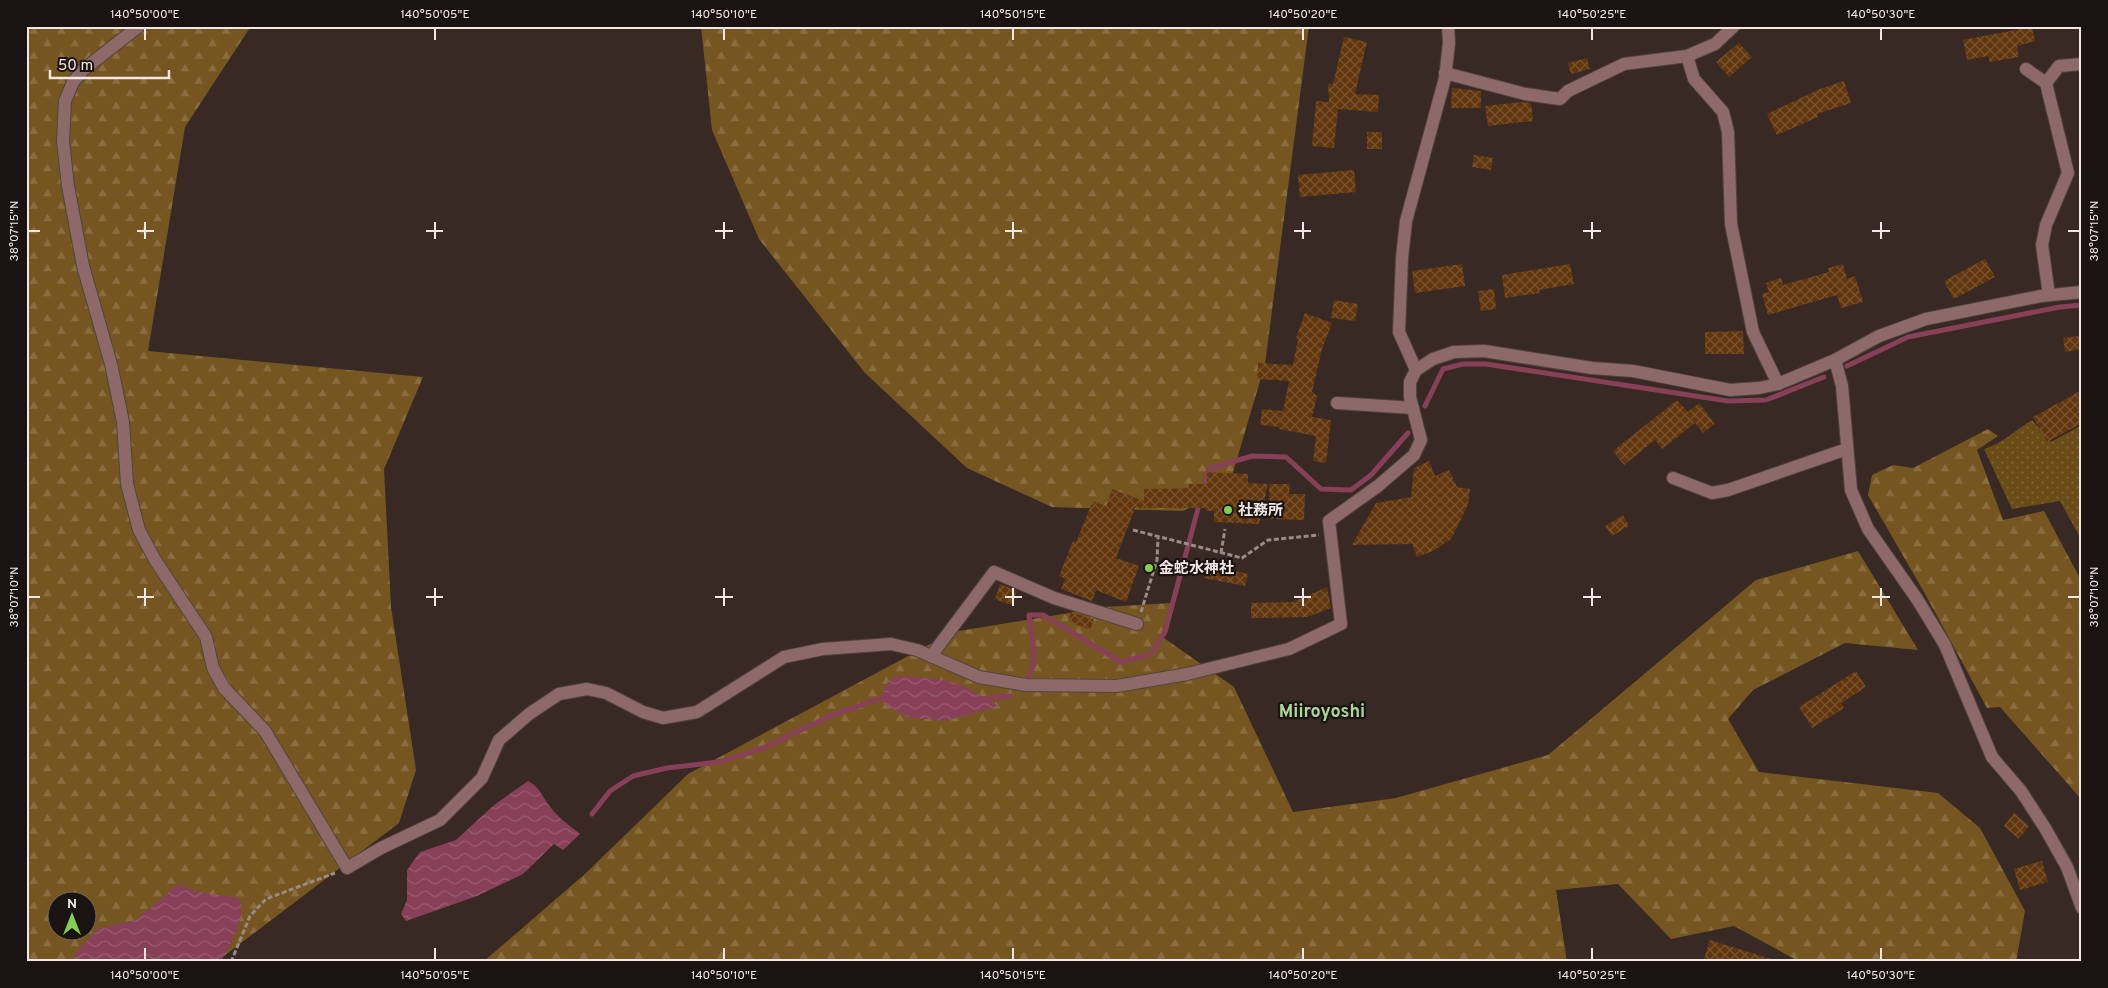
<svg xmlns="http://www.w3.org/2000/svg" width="2108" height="988" font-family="Overpass,'Noto Sans JP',sans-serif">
<defs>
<pattern id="grass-dots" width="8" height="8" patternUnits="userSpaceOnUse" patternTransform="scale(1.25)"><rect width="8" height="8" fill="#6a4c17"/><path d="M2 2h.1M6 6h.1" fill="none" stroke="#806639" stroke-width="1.8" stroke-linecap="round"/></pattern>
<pattern id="forest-firs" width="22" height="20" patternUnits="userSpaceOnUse" patternTransform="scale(1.25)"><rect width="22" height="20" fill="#765620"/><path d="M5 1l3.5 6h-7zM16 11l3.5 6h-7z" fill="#8a6e40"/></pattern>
<pattern id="water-waves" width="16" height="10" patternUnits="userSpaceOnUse" patternTransform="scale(1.25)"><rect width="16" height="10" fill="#884059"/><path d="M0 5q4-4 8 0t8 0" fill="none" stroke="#995c71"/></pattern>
<pattern id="building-cross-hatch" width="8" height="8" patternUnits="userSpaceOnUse" patternTransform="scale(1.25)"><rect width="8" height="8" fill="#62360d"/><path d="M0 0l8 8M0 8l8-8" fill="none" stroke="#795330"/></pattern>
</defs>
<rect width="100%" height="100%" fill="#382924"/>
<path fill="url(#grass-dots)" d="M 2032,420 L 2051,442 L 2082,425 L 2082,541 L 2060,501 L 2012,509 L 1984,449 C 2002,444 2015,430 2032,420 Z"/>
<g fill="url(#forest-firs)" fill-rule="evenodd">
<path d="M 26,26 L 251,26 L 185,127 L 148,351 L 423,377 L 384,469 L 391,607 L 416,770 L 399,823 L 216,962 L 26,962 ZM 58,900 L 88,900 L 88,930 L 58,930 Z"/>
<path d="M 701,26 L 1309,26 L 1265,364 L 1229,486 L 1183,511 L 1052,507 L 967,468 L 865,373 L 759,239 L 712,130 Z"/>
<path d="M 1988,429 L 1998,436 L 1977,450 L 2003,520 L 2044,511 L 2082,582 L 2082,800 L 2000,707 L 1987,708 L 1924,592 L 1868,495 L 1872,475 L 1893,465 L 1913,468 Z"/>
<path d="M 1858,551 L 1918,650 L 1845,643 L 1753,690 L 1728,719 L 1759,772 L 1938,793 L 1980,828 L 2025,911 L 2016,962 L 1800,962 L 1734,926 L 1671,939 L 1618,884 L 1556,890 L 1567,962 L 483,962 L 586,873 L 688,774 L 953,632 L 1105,607 L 1171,603 L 1161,636 L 1234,687 L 1293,812 L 1396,798 L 1548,755 L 1756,580 Z"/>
</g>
<g fill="url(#water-waves)">
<path d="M 896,676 C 945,677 957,680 998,706 L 946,721 L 907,717 L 884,704 C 882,689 884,684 896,676 Z"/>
<path d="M 528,781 C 539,787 541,794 548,804 C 556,816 569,825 580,834 L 563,850 L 554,844 L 523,874 L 477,896 L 406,921 L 401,914 L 407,900 L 407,870 L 420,852 L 456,840 L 494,805 Z"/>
<path d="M 178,884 L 198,892 L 239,898 C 248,918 229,944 221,962 L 72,962 L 77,951 L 99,928 L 136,920 Z"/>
</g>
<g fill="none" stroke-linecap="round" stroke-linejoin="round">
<g stroke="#884059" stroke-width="5">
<path d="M 1847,366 L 1908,337 L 2060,307 L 2082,305"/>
<path d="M 1425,406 L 1443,369 L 1463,364 L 1486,364 L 1728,401 L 1766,400 L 1824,377"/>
<path d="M 1203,491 L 1209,469 L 1252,456 L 1286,457 L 1321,489 L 1351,490 L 1371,475 L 1408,433"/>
<path d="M 1026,680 C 1040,663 1031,635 1029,615 L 1043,615 L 1121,662 L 1151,654 L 1165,632 L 1200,501"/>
<path d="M 981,699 L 1011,696"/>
<path d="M 592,814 L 610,791 L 633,776 L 667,768 L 719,762 L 761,749 L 830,716 L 889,695"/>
</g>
</g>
<g fill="url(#building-cross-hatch)">
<path d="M 2032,27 L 2035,41 L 2017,46 L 2019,57 L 1990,62 L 1988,56 L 1967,60 L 1963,40 Z"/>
<path d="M 1344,37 L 1367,42 L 1355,94 L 1379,95 L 1378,112 L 1338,109 L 1334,148 L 1312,146 L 1316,101 L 1329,102 L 1328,84 L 1333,84 Z"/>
<path d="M 1739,43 L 1752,57 L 1729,77 L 1716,62 Z"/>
<path d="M 1587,58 L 1590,69 L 1571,74 L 1568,63 Z"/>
<path d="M 1844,81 L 1851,103 L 1817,114 L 1818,117 L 1777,135 L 1767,114 L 1820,89 Z"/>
<path d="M 1452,88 L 1481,91 L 1481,108 L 1451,108 Z"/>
<path d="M 1522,102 L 1531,103 L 1533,121 L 1488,126 L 1485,106 Z"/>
<rect x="1367" y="132" width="15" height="17"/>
<path d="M 1474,155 L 1493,158 L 1491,170 L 1472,167 Z"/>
<path d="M 1354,170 L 1356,192 L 1300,197 L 1298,175 Z"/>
<path d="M 1985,259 L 1995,277 L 1954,299 L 1944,281 Z"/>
<path d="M 1462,264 L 1465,286 L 1415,293 L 1412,271 Z"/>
<path d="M 1570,264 L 1574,284 L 1539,290 L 1540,293 L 1505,298 L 1502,275 Z"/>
<path d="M 1843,264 L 1847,279 L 1855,276 L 1863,302 L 1841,308 L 1837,295 L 1768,315 L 1762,294 L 1769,292 L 1766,283 L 1781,278 L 1783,285 L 1829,272 L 1828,268 Z"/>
<path d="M 1494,289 L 1496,309 L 1481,311 L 1478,291 Z"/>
<path d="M 1334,300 L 1358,304 L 1355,321 L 1331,318 Z"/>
<path d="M 1305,313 L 1332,323 L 1322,349 L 1312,392 L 1317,396 L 1312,417 L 1331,420 L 1326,463 L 1313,461 L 1316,436 L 1279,429 L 1279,427 L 1260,425 L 1262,409 L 1283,411 L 1289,381 L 1257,379 L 1258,363 L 1293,365 L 1298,339 L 1296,338 Z"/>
<path d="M 1743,331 L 1744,354 L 1705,354 L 1705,332 Z"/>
<path d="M 2080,336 L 2082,349 L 2065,352 L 2063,338 Z"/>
<path d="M 2082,390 L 2082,423 L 2047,442 L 2033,417 Z"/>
<path d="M 1677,400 L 1688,412 L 1699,403 L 1715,424 L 1703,433 L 1695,423 L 1662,449 L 1655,440 L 1624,465 L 1613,451 Z"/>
<path d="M 1429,461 L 1435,476 L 1449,470 L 1457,487 L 1470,489 L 1468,505 L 1451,539 L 1433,551 L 1417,557 L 1412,544 L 1352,545 L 1376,503 L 1411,497 L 1414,468 Z"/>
<path d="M 1207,472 L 1248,474 L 1248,483 L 1268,484 L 1259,524 L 1214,522 L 1214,511 L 1206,511 L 1206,508 L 1135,508 L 1116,558 L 1139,566 L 1126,602 L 1096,590 L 1092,601 L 1061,589 L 1065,579 L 1059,576 L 1073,541 L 1076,542 L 1093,501 L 1106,506 L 1112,489 L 1144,501 L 1144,489 L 1189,488 L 1189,484 L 1207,484 Z"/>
<path d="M 1269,484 L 1290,484 L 1289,494 L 1305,494 L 1304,520 L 1270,519 Z"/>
<path d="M 1623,515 L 1629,526 L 1612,536 L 1605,526 Z"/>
<path d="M 1208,564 L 1248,574 L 1245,586 L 1204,578 Z"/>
<path d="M 1000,584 L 1017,591 L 1011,605 L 995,599 Z"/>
<path d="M 1327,587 L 1331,608 L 1307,617 L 1251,618 L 1251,603 L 1293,602 Z"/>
<path d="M 1071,612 L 1094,619 L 1090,630 L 1068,621 Z"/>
<path d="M 1856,671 L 1866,687 L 1841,703 L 1844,708 L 1812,728 L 1799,707 Z"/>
<path d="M 2014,813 L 2029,826 L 2019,839 L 2004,826 Z"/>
<path d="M 2042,861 L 2048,882 L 2020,890 L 2014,869 Z"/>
<path d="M 1710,940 L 1771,959 L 1771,962 L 1703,962 Z"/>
</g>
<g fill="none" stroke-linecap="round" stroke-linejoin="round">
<g stroke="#52443f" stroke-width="14">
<g id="minor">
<path d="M 139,26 L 83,70 L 73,82 L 65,101 L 63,141 L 68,186 L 83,266 L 111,364 L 123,422 L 127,484 L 139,530 L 155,560 L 206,637 L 213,668 L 224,688 L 265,731 L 347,868 L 381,848 L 440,820 L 482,778 L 499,740 L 529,714 L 559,694 L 587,689 L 606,693 L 643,712 L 663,718 L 697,712 L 784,657 L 823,649 L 891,644 L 917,650 L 979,677 L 1026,685 L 1117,686 L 1187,674 L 1289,649 L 1341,624 L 1329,521 L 1378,486 L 1414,455 L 1421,440 L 1410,397 L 1410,382 L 1416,370 L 1433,359 L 1454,352 L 1484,351 L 1592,368 L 1633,371 L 1730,390 L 1759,388 L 1778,384 L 1835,360 L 1879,336 L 1926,319 L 2041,296 L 2082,292"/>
<path d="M 1687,56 L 1694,79 L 1723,112 L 1728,132 L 1731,224 L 1753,332 L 1778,384"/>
<path d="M 2026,69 L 2046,83 L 2068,173 L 2046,225 L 2042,245 L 2049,295"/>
<path d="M 1445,73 L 1525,94 L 1560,99 L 1568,91 L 1624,64 L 1687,56 L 1715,44 L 1734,26"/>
<path d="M 2046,83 L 2059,66 L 2082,64"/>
<path d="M 1835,360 L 1842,386 L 1851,490 L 1868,529 L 1917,599 L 1945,645 L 1992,757 L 2021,791 L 2045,828 L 2067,867 L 2082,908"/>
<path d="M 1416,370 L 1399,332 L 1402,258 L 1406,221 L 1445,78 L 1449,43 L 1448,26"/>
<path d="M 1337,403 L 1413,408"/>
<path d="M 1673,478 L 1712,493 L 1728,490 L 1847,449"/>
<path d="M 931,656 L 994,572 L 1054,598 L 1137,624"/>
</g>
</g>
<g stroke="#998c88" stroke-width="3" stroke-dasharray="5 2.5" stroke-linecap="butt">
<path d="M 1133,530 L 1242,558 L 1268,540 L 1319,535"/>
<path d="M 1221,553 L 1225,529"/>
<path d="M 1141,612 L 1157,560 L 1158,538"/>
<path d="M 231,962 L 250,916 L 266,899 L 335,873"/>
</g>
<use href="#minor" stroke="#8d6a69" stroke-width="12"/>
</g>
<path fill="none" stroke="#f2e7e4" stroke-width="2" d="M 145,28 L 145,40M 435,28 L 435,40M 724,28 L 724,40M 1013,28 L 1013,40M 1303,28 L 1303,40M 1592,28 L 1592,40M 1881,28 L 1881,40M 145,222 L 145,239M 435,222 L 435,239M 724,222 L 724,239M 1013,222 L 1013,239M 1303,222 L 1303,239M 1592,222 L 1592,239M 1881,222 L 1881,239M 28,231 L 40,231M 137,231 L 154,231M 426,231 L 443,231M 715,231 L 733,231M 1005,231 L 1022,231M 1294,231 L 1311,231M 1583,231 L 1601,231M 1872,231 L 1890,231M 2068,231 L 2080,231M 145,588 L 145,606M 435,588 L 435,606M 724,588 L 724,606M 1013,588 L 1013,606M 1303,588 L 1303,606M 1592,588 L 1592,606M 1881,588 L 1881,606M 28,597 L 40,597M 137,597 L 154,597M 426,597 L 443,597M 715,597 L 733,597M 1005,597 L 1022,597M 1294,597 L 1311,597M 1583,597 L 1601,597M 1872,597 L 1890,597M 2068,597 L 2080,597M 145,948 L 145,960M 435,948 L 435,960M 724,948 L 724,960M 1013,948 L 1013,960M 1303,948 L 1303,960M 1592,948 L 1592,960M 1881,948 L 1881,960"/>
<g fill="#81d050" stroke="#1a1311" stroke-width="2">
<circle cx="1228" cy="510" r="5"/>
<circle cx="1149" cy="568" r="5"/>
</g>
<g text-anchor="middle" stroke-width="4.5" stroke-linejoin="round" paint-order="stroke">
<g font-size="15" font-weight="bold" fill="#f2e7e4" stroke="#1a1311" text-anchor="start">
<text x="1238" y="515">社務所</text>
<text x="1159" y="573">金蛇水神社</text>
</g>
<g font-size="18" font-weight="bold" fill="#acd796" stroke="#1a1311">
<text x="1322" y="717">Miiroyoshi</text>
</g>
</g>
<rect width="2108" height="988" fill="none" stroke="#1a1311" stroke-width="55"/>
<g transform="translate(72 916)"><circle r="24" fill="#1a1311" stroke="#706865"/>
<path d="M0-4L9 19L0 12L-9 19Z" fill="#81d050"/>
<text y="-8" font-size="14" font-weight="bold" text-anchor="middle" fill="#f2e7e4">N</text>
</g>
<path d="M50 70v8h119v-8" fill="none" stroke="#f2e7e4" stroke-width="2.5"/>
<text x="58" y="70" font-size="15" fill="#f2e7e4" stroke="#1a1311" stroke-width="4" paint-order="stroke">50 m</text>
<rect x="28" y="28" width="2052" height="932" fill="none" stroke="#f2e7e4" stroke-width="2"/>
<g font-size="12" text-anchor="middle" fill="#f2e7e4">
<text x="145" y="18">140°50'00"E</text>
<text x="435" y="18">140°50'05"E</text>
<text x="724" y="18">140°50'10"E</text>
<text x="1013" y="18">140°50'15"E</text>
<text x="1303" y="18">140°50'20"E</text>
<text x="1592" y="18">140°50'25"E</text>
<text x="1881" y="18">140°50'30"E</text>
<text transform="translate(14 231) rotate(-90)" y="4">38°07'15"N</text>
<text transform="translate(2094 231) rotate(-90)" y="4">38°07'15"N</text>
<text transform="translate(14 597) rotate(-90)" y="4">38°07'10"N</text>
<text transform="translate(2094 597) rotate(-90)" y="4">38°07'10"N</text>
<text x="145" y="979">140°50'00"E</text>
<text x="435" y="979">140°50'05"E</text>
<text x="724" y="979">140°50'10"E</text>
<text x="1013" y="979">140°50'15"E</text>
<text x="1303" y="979">140°50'20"E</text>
<text x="1592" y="979">140°50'25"E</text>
<text x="1881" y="979">140°50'30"E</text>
</g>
</svg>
